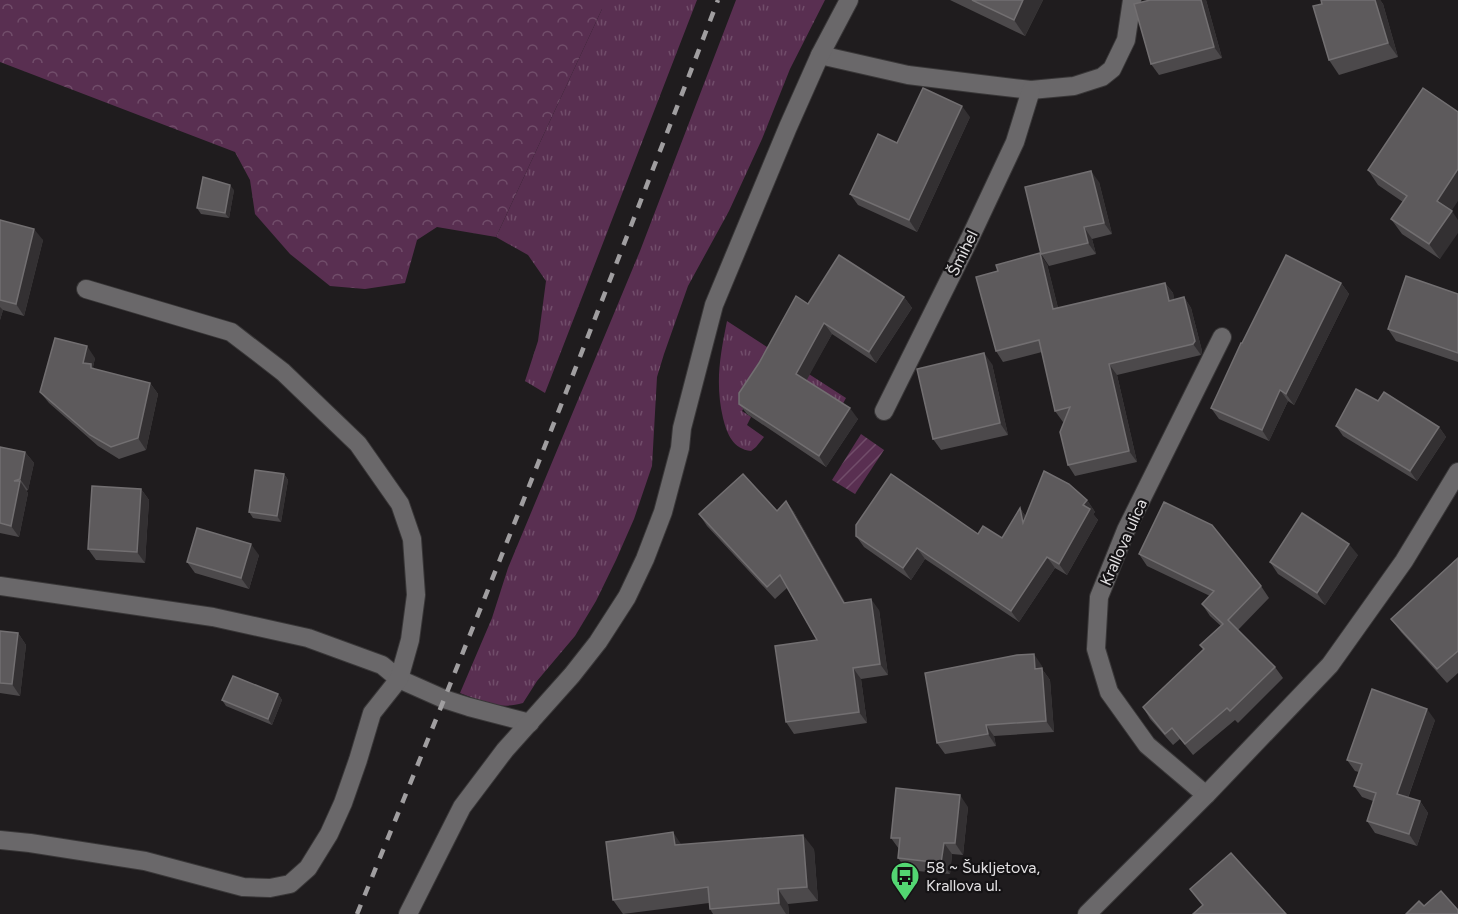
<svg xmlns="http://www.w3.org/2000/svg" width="1458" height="914" font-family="Figtree,sans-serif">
<defs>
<pattern id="grass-tufts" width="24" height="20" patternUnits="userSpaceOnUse" patternTransform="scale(1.5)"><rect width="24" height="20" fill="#592f51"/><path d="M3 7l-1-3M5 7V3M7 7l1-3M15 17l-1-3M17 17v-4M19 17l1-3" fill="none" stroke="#714d6a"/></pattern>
<pattern id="forest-crowns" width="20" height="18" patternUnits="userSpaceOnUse" patternTransform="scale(1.5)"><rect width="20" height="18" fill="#592f51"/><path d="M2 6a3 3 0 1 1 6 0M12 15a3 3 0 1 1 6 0" fill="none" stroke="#714d6a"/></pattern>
<pattern id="garden-furrows" width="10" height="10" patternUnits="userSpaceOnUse" patternTransform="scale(1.5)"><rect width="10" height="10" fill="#592f51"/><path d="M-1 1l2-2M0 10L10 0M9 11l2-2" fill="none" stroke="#714d6a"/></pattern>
</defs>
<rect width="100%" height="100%" fill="#1f1c1e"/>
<g fill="url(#grass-tufts)">
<path d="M 602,0 L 697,0 L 545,393 L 525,381 L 538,341 L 546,281 L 528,255 L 496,237 L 602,9 Z"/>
<path d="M 736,0 L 825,0 L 790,69 L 762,139 L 729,211 L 688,286 L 664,354 L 657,377 L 652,466 L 634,519 L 616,560 L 596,601 L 575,636 L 537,681 L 523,703 C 498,710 484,702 460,693 L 492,618 L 508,568 L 640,251 Z"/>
<path d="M 727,321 L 846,398 L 840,409 L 773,365 L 742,411 L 751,417 L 747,425 L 764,437 L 756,447 L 751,451 C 733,449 727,434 723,418 C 715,383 720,356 727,321 Z"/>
</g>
<path fill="url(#forest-crowns)" d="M 0,0 L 602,0 L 602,9 L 496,237 L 437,227 L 417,240 L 405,283 L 365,289 L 330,286 L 290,254 L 255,214 L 250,180 L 235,152 L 0,62 Z"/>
<path fill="url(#garden-furrows)" d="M 861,434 L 884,450 L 855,494 L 832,480 Z"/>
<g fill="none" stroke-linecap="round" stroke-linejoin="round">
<g stroke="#393738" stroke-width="20">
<g id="minor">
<path d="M 820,55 L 908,75 L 980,84 L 1031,90 L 1074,86 L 1102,77 L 1112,69 L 1126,40 L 1132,0"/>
<path d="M 884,411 L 969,240 L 1015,142 L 1031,90"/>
<path d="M 0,586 L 213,617 L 308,638 L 382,665 L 399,679 L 444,699 L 469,707 L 530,723"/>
<path d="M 1206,795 L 1147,745 L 1109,692 L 1096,649 L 1099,597 L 1126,530 L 1222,337"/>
<path d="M 0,840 L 30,843 L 145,861 L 243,887 L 270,888 L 290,884 L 308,868 L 329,834 L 343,803 L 358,760 L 372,713 L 399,679 L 410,640 L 416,595 L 412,539 L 400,504 L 358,444 L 283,372 L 231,332 L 86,289"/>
<path d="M 408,914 L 462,807 L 505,750 L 572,675 L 598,642 L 627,597 L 645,559 L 663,512 L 680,448 L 682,428 L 714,305 L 788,127 L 820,55 L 849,0"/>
<path d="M 1087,914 L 1206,795 L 1330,665 L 1404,561 L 1458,472"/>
</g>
</g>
<use href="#minor" stroke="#6a686a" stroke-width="18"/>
<path stroke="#a09ea0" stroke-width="4.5" stroke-dasharray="10 10" stroke-linecap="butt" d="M 357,914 C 481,611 601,306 718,0"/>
</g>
<g fill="#4c494b">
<path d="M 950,0 L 1043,0 L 1025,36 Z"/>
<path d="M 1206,0 L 1222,58 L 1159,75 L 1151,64 Z"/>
<path d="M 1321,0 L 1380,0 L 1383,4 L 1398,57 L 1339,75 L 1329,60 Z"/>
<path d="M 970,117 L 917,232 L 858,205 L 850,194 Z"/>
<path d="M 1368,170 L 1451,211 L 1440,259 L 1402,234 L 1391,219 L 1403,202 L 1378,185 Z"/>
<path d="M 1099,182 L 1112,234 L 1092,239 L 1096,254 L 1049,266 L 1041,254 Z"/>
<path d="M 234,190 L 229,218 L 201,214 L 197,208 Z"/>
<path d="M 0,220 L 43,240 L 24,316 L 3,310 L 0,320 Z"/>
<path d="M 1047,264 L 1058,308 L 1165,283 L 1173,293 L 1174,300 L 1184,297 L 1191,308 L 1202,351 L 1201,355 L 1117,375 L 1137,462 L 1075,476 L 1068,465 L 1065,421 L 1063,422 L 1055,411 L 1042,352 L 1003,362 L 996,351 Z"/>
<path d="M 1341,283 L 1349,294 L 1294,405 L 1288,401 L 1269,441 L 1219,419 L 1211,408 L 1242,343 Z"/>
<path d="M 1458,294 L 1458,362 L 1396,341 L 1388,329 Z"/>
<path d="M 904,297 L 912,308 L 876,363 L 832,334 L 806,380 L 858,419 L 826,467 L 747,414 L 739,404 L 808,304 Z"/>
<path d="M 95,358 L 93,367 L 94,369 L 150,383 L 158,394 L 146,450 L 119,459 L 98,446 L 49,403 L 40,392 Z"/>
<path d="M 992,364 L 1008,435 L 941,450 L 933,439 Z"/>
<path d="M 1378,401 L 1439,427 L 1446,437 L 1417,481 L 1343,436 L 1336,426 Z"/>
<path d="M 0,447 L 25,452 L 34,463 L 28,490 L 26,491 L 28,493 L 19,537 L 0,533 Z"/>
<path d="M 284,474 L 288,480 L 281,522 L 253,518 L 249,512 Z"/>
<path d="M 141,489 L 149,500 L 145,563 L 96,560 L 88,549 Z"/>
<path d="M 1087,500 L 1095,512 L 1093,514 L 1098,520 L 1067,575 L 1055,568 L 1019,622 L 925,559 L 911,580 L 864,547 L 856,536 L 978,534 L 1002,538 L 1020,508 L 1026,517 Z"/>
<path d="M 786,501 L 794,512 L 845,603 L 879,610 L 888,675 L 861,679 L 867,723 L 794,734 L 786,722 L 817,640 L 787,588 L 775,599 L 707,526 L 699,514 L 777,511 Z"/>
<path d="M 1139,554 L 1261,586 L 1269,598 L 1238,630 L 1275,667 L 1283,678 L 1238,723 L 1235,720 L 1193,755 L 1180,739 L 1173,745 L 1150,719 L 1143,707 L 1204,650 L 1200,645 L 1221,626 L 1210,616 L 1202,604 L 1210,596 L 1147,566 Z"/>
<path d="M 259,555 L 249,589 L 195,573 L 187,562 Z"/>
<path d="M 1358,555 L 1325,605 L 1278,574 L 1270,562 Z"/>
<path d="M 1458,558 L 1458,673 L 1447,683 L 1401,632 L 1391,619 Z"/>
<path d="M 0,631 L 18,633 L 26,645 L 20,696 L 0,693 Z"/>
<path d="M 1042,666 L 1042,669 L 1050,680 L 1054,732 L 994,736 L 996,746 L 945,754 L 937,743 Z"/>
<path d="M 278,694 L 282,700 L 272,725 L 226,706 L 222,700 Z"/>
<path d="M 1435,720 L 1408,798 L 1420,801 L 1428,813 L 1417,846 L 1375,833 L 1367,821 L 1373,801 L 1362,797 L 1354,786 L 1359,772 L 1355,771 L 1347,760 Z"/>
<path d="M 968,807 L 963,855 L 952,854 L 950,874 L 907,870 L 898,858 L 899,849 L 891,838 Z"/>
<path d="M 682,845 L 814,849 L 818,901 L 788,904 L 789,914 L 713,914 L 710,909 L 709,903 L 623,914 L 613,900 Z"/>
</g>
<g fill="#333032">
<path d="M 1023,0 L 1043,0 L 1025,36 L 1014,20 Z"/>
<path d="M 1201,0 L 1206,0 L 1222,58 L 1214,47 Z"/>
<path d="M 1375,0 L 1380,0 L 1383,4 L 1398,57 L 1388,43 Z"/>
<path d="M 962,106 L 970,117 L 917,232 L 909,220 Z"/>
<path d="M 1458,169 L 1458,201 L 1448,216 L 1437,201 Z"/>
<path d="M 1091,171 L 1099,182 L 1112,234 L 1104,223 Z"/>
<path d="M 230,185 L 234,190 L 229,218 L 225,213 Z"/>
<path d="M 1452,211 L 1458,220 L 1458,233 L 1440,259 L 1429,244 Z"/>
<path d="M 1084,227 L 1092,239 L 1096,254 L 1088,243 Z"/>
<path d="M 34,229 L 43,240 L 24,316 L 16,304 Z"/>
<path d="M 1040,253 L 1047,264 L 1061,320 L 1053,309 Z"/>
<path d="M 1165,283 L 1173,293 L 1177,312 L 1169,301 Z"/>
<path d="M 1341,283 L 1349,294 L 1294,405 L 1286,394 Z"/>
<path d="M 904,297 L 912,308 L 876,363 L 869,352 Z"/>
<path d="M 1184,297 L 1191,308 L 1202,351 L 1201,355 L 1193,344 Z"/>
<path d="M 0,307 L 3,310 L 0,320 Z"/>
<path d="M 824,323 L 832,334 L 804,385 L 796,374 Z"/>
<path d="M 87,346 L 95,358 L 93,367 L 99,376 L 83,363 Z"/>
<path d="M 984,353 L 992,364 L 1008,435 L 1000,423 Z"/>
<path d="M 1109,364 L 1117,375 L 1137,462 L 1129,451 Z"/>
<path d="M 150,383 L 158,394 L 146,450 L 138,438 Z"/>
<path d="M 1280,390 L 1288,401 L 1269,441 L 1262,430 Z"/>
<path d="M 850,408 L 858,419 L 826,467 L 819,456 Z"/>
<path d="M 1439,427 L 1446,437 L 1417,481 L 1410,471 Z"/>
<path d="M 25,452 L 34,463 L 28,490 L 20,479 Z"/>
<path d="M 284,474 L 288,480 L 281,522 L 277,516 Z"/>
<path d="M 20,481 L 28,493 L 19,537 L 11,526 Z"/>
<path d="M 141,489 L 149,500 L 145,563 L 137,552 Z"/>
<path d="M 1087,500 L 1095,512 L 1093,514 L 1098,520 L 1067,575 L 1059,564 L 1083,505 Z"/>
<path d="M 786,501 L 794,512 L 852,614 L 844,603 Z"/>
<path d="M 1020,508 L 1028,520 L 1023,523 Z"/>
<path d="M 251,544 L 259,555 L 249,589 L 241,578 Z"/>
<path d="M 1349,544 L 1358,555 L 1325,605 L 1317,593 Z"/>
<path d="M 917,548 L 925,559 L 911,580 L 903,568 Z"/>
<path d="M 1047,557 L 1055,568 L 1019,622 L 1011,611 Z"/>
<path d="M 871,599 L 879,610 L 888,675 L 880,664 Z"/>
<path d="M 18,633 L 26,645 L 20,696 L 12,684 Z"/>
<path d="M 1034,654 L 1042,666 L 1042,669 L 1050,680 L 1054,732 L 1046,721 L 1035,669 Z"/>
<path d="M 853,668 L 861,679 L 867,723 L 859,712 Z"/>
<path d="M 278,694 L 282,700 L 272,725 L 268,719 Z"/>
<path d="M 1427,709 L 1435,720 L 1405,806 L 1397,794 Z"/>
<path d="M 986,725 L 994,736 L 996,746 L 988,734 Z"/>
<path d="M 960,795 L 968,807 L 963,855 L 955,843 Z"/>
<path d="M 1420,801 L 1428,813 L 1417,846 L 1409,834 Z"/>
<path d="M 673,832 L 683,847 L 675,845 Z"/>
<path d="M 803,835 L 814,849 L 818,901 L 807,887 Z"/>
<path d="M 944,843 L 952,854 L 950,874 L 941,863 Z"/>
<path d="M 778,889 L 788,904 L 789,914 L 786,914 L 779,903 Z"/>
</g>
<g fill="#5d5a5c" stroke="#726f71" stroke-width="1.5">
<path d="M 972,0 L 1023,0 L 1014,20 Z"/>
<path d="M 1150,0 L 1201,0 L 1214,47 L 1151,64 L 1134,4 Z"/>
<path d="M 1321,0 L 1375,0 L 1388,43 L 1329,60 L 1313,6 L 1322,4 Z"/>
<path d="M 923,88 L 962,106 L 909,220 L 850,194 L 878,134 L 897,143 Z"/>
<path d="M 1423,88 L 1458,112 L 1458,169 L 1437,201 L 1452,211 L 1429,244 L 1391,219 L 1407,196 L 1368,170 Z"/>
<path d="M 1091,171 L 1104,223 L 1084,227 L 1088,243 L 1041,254 L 1025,187 Z"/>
<path d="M 203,177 L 230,185 L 225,213 L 197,208 Z"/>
<path d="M 0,220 L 34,229 L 16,304 L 0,300 Z"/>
<path d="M 1040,253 L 1053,309 L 1165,283 L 1169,301 L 1184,297 L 1195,341 L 1193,344 L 1109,364 L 1129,451 L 1068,465 L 1060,432 L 1070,407 L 1055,411 L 1039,340 L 996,351 L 976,277 L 998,271 L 996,265 Z"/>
<path d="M 839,255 L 904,297 L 869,352 L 824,323 L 796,374 L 850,408 L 819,456 L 739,404 L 739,393 L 759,363 L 796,296 L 808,304 Z"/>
<path d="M 1286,255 L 1341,283 L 1286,394 L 1280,390 L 1262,430 L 1211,408 L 1241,343 L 1242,343 Z"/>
<path d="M 1406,276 L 1458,294 L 1458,353 L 1388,329 Z"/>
<path d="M 55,338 L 87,346 L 83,363 L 91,364 L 91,368 L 150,383 L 138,438 L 111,447 L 90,435 L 40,392 Z"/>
<path d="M 984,353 L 1000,423 L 933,439 L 917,369 Z"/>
<path d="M 1356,389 L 1378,401 L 1384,392 L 1439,427 L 1410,471 L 1336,426 Z"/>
<path d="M 0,447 L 25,452 L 20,479 L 14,481 L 20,481 L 11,526 L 0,523 Z"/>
<path d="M 255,470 L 284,474 L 277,516 L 249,512 Z"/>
<path d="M 1044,471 L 1069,484 L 1087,500 L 1083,505 L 1090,509 L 1059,564 L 1047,557 L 1011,611 L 917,548 L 903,568 L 856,536 L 856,525 L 891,474 L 978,534 L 983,526 L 1002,538 L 1020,508 L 1023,523 Z"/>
<path d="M 743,474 L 777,511 L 786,501 L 844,603 L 871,599 L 880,664 L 853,668 L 859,712 L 786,722 L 775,646 L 817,640 L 780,575 L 767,587 L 699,514 Z"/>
<path d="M 92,486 L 141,489 L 137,552 L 88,549 Z"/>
<path d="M 1164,502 L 1212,525 L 1261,586 L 1228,620 L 1275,667 L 1230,711 L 1227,708 L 1185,744 L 1172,728 L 1165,734 L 1143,707 L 1204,649 L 1200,645 L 1223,624 L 1202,604 L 1214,591 L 1139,554 Z"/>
<path d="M 1302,513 L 1349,544 L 1317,593 L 1270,562 Z"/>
<path d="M 197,528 L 251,544 L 241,578 L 187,562 Z"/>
<path d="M 1458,558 L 1458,651 L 1437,669 L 1391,619 Z"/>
<path d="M 0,631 L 18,633 L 12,684 L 0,683 Z"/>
<path d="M 1034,654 L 1035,669 L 1042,668 L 1046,721 L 986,725 L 988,734 L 937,743 L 925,673 L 1017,655 Z"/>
<path d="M 233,676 L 278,694 L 268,719 L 222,700 Z"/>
<path d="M 1372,689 L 1427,709 L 1397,794 L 1420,801 L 1409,834 L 1367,821 L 1376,793 L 1354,786 L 1362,764 L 1347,760 Z"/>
<path d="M 896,788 L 960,795 L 955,843 L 944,843 L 941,863 L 898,858 L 900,838 L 891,838 Z"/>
<path d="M 673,832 L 675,845 L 803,835 L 807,887 L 778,889 L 779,903 L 710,909 L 708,887 L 613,900 L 606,842 Z"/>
<path d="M 1231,853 L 1286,914 L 1193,914 L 1203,905 L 1190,889 Z"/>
<path d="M 1441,891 L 1458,910 L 1458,914 L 1406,914 L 1419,901 L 1424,906 Z"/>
</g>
<defs>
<g id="bus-pin" transform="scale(1.5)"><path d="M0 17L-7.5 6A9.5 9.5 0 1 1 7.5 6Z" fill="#53d672" stroke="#151315"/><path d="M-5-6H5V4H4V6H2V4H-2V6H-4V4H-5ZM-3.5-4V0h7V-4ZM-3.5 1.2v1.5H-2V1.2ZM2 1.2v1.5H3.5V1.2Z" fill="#111"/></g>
</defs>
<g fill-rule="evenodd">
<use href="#bus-pin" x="905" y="876"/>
</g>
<g text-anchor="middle" stroke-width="4.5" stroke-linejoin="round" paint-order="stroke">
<g font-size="16" fill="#e3e1e3" stroke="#151315">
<text transform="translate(962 253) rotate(-64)" y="6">Šmihel</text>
<text transform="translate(1123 542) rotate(-66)" y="6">Krallova ulica</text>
</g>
<g font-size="16" fill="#e3e1e3" stroke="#151315" text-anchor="start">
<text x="926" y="873">58 ~ Šukljetova,<tspan x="926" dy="18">Krallova ul.</tspan></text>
</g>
</g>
</svg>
